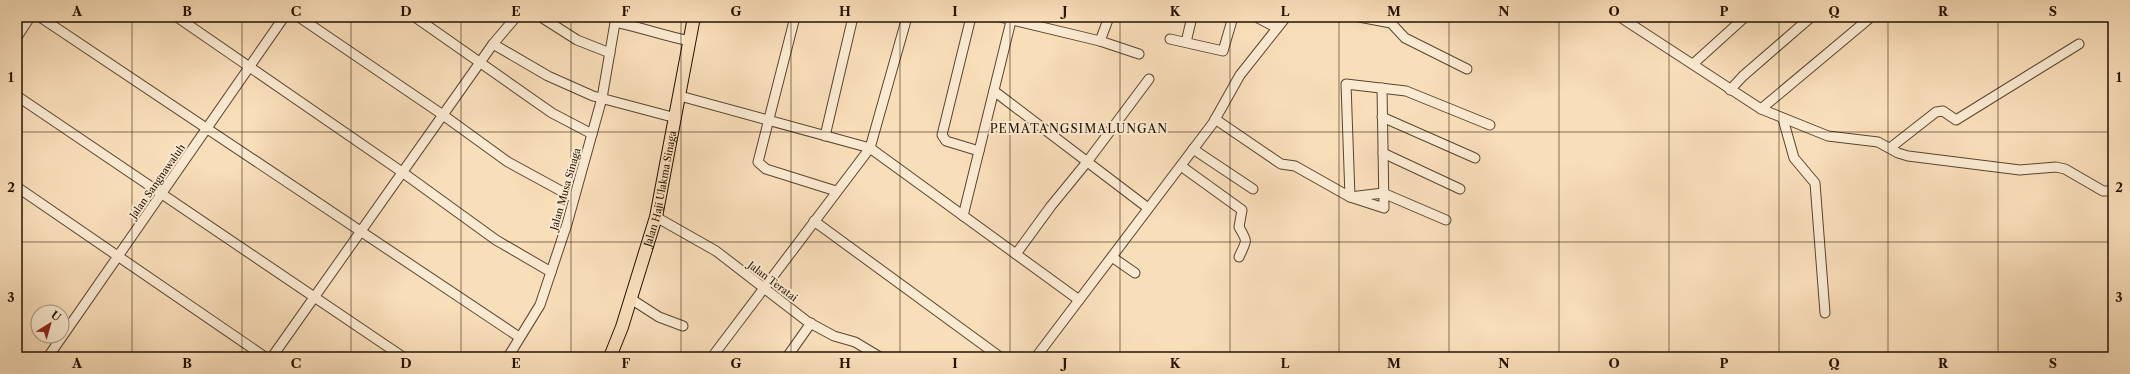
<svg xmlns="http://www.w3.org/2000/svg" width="2130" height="374" font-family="'Libre Caslon Text',serif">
<rect width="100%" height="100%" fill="#f9deba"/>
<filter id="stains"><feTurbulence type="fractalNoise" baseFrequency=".005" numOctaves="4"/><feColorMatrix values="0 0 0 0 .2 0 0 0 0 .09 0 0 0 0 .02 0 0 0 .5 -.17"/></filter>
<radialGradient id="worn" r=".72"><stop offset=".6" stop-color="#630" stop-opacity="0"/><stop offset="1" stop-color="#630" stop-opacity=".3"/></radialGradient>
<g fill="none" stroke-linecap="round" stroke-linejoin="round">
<g stroke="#59452e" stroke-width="11">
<g id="minor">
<path d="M 40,17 L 519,337"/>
<path d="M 177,17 L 402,172 L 496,240 L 551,272"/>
<path d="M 299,17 L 443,115 L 508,162 L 574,198"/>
<path d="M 415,17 L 552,113 L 592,134"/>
<path d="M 541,17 L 577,40 L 610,53"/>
<path d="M 795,17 L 758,162 L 766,169 L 836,191"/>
<path d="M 971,17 L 942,135 L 946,141 L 979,151"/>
<path d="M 1000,17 L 1100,41 L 1139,54"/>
<path d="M 1256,17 L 1277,28"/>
<path d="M 1359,17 L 1391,23 L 1405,38 L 1467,69"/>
<path d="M 1620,17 L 1761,109 L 1828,136 L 1878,142 L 1898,153 L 1908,156 L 2020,170 L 2056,167 L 2065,169 L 2103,191 L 2113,191"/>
<path d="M 615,22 C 640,27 664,36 690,41"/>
<path d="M 17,37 L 30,17"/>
<path d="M 1170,39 L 1223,51 L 1233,17"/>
<path d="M 1100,41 L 1109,17"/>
<path d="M 1186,42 L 1192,17"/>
<path d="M 493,44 L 548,76 L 593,96 L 676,118"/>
<path d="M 1693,64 L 1745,17"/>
<path d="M 1730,90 L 1743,76 L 1811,17"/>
<path d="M 994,91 L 1148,208"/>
<path d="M 17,96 L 403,357"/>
<path d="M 680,96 L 870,148 L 1079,300"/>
<path d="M 1761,109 L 1871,17"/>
<path d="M 1382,117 L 1475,158"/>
<path d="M 1215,119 L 1281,164 L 1295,166 L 1350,197 L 1384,208 L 1382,88"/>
<path d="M 1783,119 L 1794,158 L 1815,183 L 1825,313"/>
<path d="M 825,136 L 853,17"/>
<path d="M 1890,148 L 1936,112 L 1943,111 L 1956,120 L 2079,44"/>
<path d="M 1193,149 L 1253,189"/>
<path d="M 1383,153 L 1460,189"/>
<path d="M 1181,166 L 1242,210 L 1239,227 C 1248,243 1247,239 1239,257"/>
<path d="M 17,187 L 265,357"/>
<path d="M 963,216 L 1012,17"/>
<path d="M 656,217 L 716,251 L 808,322 L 834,336 L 855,342 L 880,357"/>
<path d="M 1446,220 L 1383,193 L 1350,197 L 1346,84 L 1406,91 L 1490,125"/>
<path d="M 814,221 L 1000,357"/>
<path d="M 1016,254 L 1051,206 L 1087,162 L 1149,79"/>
<path d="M 1112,257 L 1135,273"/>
<path d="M 631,299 L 659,317 L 683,326"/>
<path d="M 48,357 L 284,17"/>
<path d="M 272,357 L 493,44 L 516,17"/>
<path d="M 508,357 L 540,305 L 567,224 L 602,98 L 616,17"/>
<path d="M 712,357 L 870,148 L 907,17"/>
<path d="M 787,357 L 811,323"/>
<path d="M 1036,357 L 1213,123 L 1240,75 L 1286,17"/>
</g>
</g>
<g stroke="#241200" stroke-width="14">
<g id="major">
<path id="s1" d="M 610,357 L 622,327 L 656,217 L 694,17"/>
</g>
</g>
<use href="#minor" stroke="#fbead2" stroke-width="9"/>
<use href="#major" stroke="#f9deba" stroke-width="12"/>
</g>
<path fill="none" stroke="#241200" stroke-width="1" stroke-opacity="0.55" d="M 132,17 L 132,357M 242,17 L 242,357M 351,17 L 351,357M 461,17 L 461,357M 571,17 L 571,357M 681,17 L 681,357M 791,17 L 791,357M 900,17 L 900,357M 1010,17 L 1010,357M 1120,17 L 1120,357M 1230,17 L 1230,357M 1339,17 L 1339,357M 1449,17 L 1449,357M 1559,17 L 1559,357M 1669,17 L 1669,357M 1779,17 L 1779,357M 1888,17 L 1888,357M 1998,17 L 1998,357M 17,132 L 2113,132M 17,242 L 2113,242"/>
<g text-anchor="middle" stroke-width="4" stroke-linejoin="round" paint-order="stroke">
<g font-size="10" fill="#241200" stroke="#fbead2">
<text transform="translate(157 181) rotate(-55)" y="4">Jalan Sangnawaluh</text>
<text transform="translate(565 189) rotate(-74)" y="4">Jalan Musa Sinaga</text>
<text dy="4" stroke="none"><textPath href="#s1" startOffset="176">Jalan Haji Ulakma Sinaga</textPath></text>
<text transform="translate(773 281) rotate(37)" y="4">Jalan Teratai</text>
</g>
<g font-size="12" letter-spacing="1" fill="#241200" stroke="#fbead2">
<text x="1079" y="133">PEMATANGSIMALUNGAN</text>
</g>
</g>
<rect width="2130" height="374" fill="none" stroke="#f9deba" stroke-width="44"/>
<g transform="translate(50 324) rotate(37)"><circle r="19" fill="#fbead2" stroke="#a5947e"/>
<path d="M0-3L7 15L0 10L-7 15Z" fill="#8f2418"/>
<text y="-6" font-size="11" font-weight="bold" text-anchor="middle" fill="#241200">U</text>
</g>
<rect x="22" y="22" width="2086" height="330" fill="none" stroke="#241200" stroke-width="1.5"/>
<g font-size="13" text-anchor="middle" font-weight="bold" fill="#241200">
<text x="77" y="16">A</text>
<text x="187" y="16">B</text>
<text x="296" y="16">C</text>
<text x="406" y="16">D</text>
<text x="516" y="16">E</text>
<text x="626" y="16">F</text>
<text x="736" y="16">G</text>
<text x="845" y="16">H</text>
<text x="955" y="16">I</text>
<text x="1065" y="16">J</text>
<text x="1175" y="16">K</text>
<text x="1285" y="16">L</text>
<text x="1394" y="16">M</text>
<text x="1504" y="16">N</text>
<text x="1614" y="16">O</text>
<text x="1724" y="16">P</text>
<text x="1834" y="16">Q</text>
<text x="1943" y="16">R</text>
<text x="2053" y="16">S</text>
<text x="11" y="82">1</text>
<text x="2119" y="82">1</text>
<text x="11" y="192">2</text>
<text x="2119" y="192">2</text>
<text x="11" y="302">3</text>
<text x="2119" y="302">3</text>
<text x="77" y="368">A</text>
<text x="187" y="368">B</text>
<text x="296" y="368">C</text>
<text x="406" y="368">D</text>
<text x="516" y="368">E</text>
<text x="626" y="368">F</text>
<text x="736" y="368">G</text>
<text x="845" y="368">H</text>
<text x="955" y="368">I</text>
<text x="1065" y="368">J</text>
<text x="1175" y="368">K</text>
<text x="1285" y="368">L</text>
<text x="1394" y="368">M</text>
<text x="1504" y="368">N</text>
<text x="1614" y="368">O</text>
<text x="1724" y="368">P</text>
<text x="1834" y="368">Q</text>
<text x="1943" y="368">R</text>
<text x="2053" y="368">S</text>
</g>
<rect width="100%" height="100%" filter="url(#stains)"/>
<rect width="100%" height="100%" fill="url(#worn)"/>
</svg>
